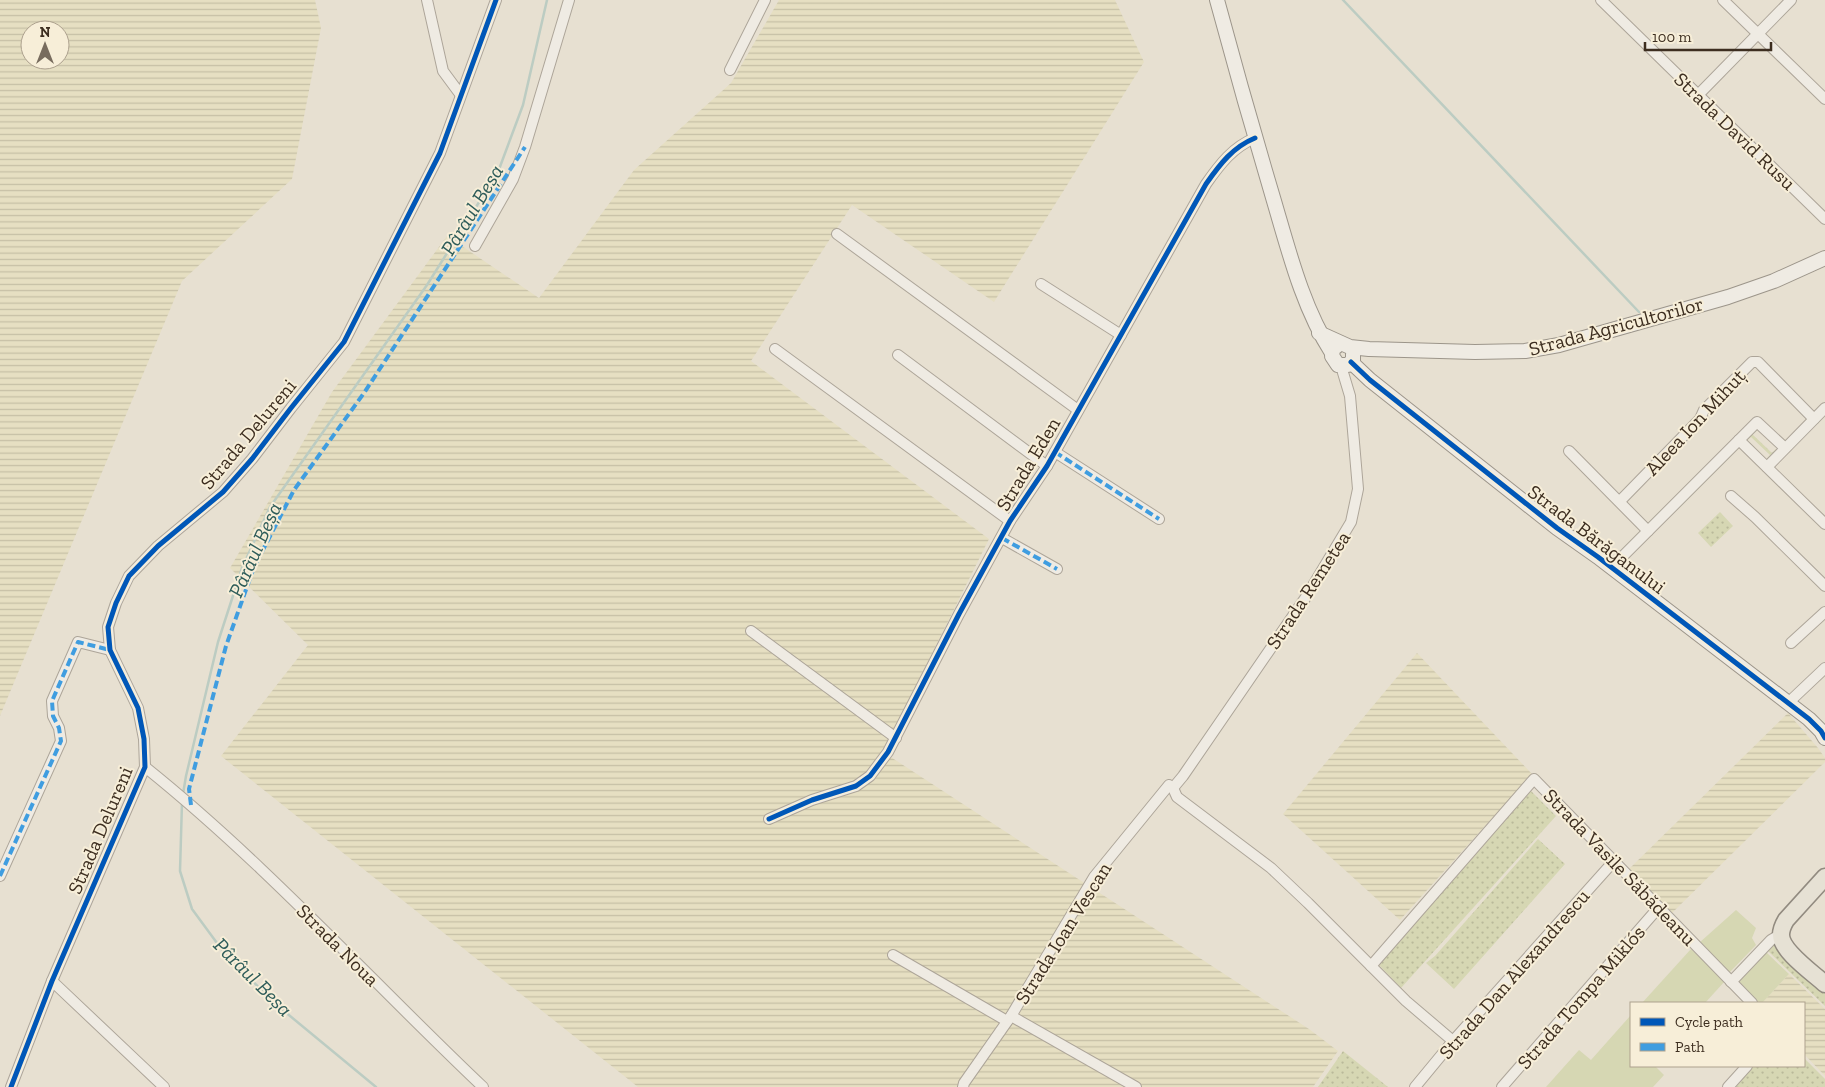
<svg xmlns="http://www.w3.org/2000/svg" width="1825" height="1087" font-family="'Zilla Slab',serif">
<defs>
<pattern id="farmland-rules" width="6" height="5" patternUnits="userSpaceOnUse" patternTransform="scale(1.25)"><rect width="6" height="5" fill="#e6dfc2"/><path d="M0 2.5h6" fill="none" stroke="#c6c0a6"/></pattern>
<pattern id="grass-dots" width="8" height="8" patternUnits="userSpaceOnUse" patternTransform="scale(1.25)"><rect width="8" height="8" fill="#d6d7b3"/><path d="M2 2h.1M6 6h.1" fill="none" stroke="#b9b99a" stroke-width="1.8" stroke-linecap="round"/></pattern>
</defs>
<rect width="100%" height="100%" fill="#e7e0d1"/>
<g fill="url(#farmland-rules)" fill-rule="evenodd">
<path d="M 0,0 L 315,0 L 321,28 L 292,179 L 182,281 L 0,716 ZM 30,30 L 60,30 L 60,60 L 30,60 Z"/>
<path d="M 779,0 L 1115,0 L 1144,62 L 994,302 L 852,205 L 751,361 L 989,539 L 883,752 L 1309,1029 L 1338,1051 L 1313,1087 L 638,1087 L 221,756 L 308,645 L 230,568 L 332,392 L 447,236 L 539,298 L 634,170 L 731,83 Z"/>
<path d="M 1417,653 L 1532,774 L 1400,920 L 1283,814 Z"/>
<path d="M 1788,713 L 1818,748 L 1825,758 L 1825,762 L 1672,913 L 1629,869 Z"/>
<path d="M 1789,974 L 1825,1009 L 1825,1076 L 1804,1054 L 1804,1003 L 1762,1003 Z"/>
</g>
<g fill="url(#grass-dots)">
<path d="M 1757,430 L 1752,434 L 1772,453 L 1776,449 L 1777,452 L 1769,461 L 1766,460 L 1770,455 L 1751,437 L 1746,441 L 1748,437 Z"/>
<path d="M 1720,512 L 1733,526 L 1711,547 L 1698,533 Z"/>
<path d="M 1531,791 L 1556,816 L 1401,988 L 1379,965 Z"/>
<path d="M 1538,839 L 1565,864 L 1454,989 L 1426,963 L 1435,956 Z"/>
<path d="M 1774,944 L 1825,992 L 1825,1006 L 1768,951 Z"/>
<path d="M 1343,1051 L 1388,1087 L 1318,1087 Z"/>
<path d="M 1804,1058 L 1825,1079 L 1825,1087 L 1731,1087 L 1750,1066 L 1804,1066 Z"/>
</g>
<g fill="#d6d7b3">
<path d="M 1736,910 L 1756,928 L 1752,938 L 1756,945 L 1729,973 L 1699,943 Z"/>
<path d="M 1691,949 L 1725,981 L 1705,1003 L 1642,1003 Z"/>
<path d="M 1766,952 L 1789,974 L 1762,1003 L 1756,1003 L 1736,982 Z"/>
<path d="M 1631,1015 L 1631,1066 L 1655,1066 L 1664,1075 L 1653,1087 L 1546,1087 L 1579,1050 L 1591,1060 Z"/>
</g>
<g fill="none" stroke-linecap="round" stroke-linejoin="round">
<g stroke="#bcccc2" stroke-width="2.5">
<path d="M 1343,0 L 1639,312"/>
<path d="M 183,794 L 186,776 L 218,642 L 242,568 L 270,507 L 427,285 L 498,172 L 523,105 L 547,0"/>
<path d="M 182,802 L 180,871 L 192,909 L 228,958 L 284,1011 L 376,1087"/>
</g>
<g stroke="#ada599" stroke-width="12">
<g id="street">
<path d="M 427,0 L 443,71 L 460,94"/>
<path d="M 1601,0 L 1825,219"/>
<path d="M 1723,0 L 1825,99"/>
<path d="M 730,70 L 765,0"/>
<path d="M 1698,95 L 1791,0"/>
<path d="M 837,234 L 1078,410"/>
<path d="M 475,246 L 513,179 L 525,147 L 569,0"/>
<path d="M 1041,284 L 1121,335"/>
<path d="M 775,349 L 1010,521"/>
<path d="M 898,355 L 1047,466"/>
<path d="M 1739,440 L 1825,524"/>
<path d="M 1569,451 L 1648,531"/>
<path d="M 1055,452 L 1159,519"/>
<path d="M 1767,467 L 1825,408"/>
<path d="M 1731,496 L 1755,517 L 1825,586"/>
<path d="M 1620,501 L 1700,419 L 1704,410 L 1752,362 L 1758,362 L 1814,419"/>
<path d="M 1002,538 L 1057,569"/>
<path d="M 1611,568 L 1757,422 L 1785,448"/>
<path d="M 751,631 L 896,738"/>
<path d="M 1791,643 L 1825,612"/>
<path d="M 1788,703 L 1825,668"/>
<path d="M 145,767 C 266,864 370,980 483,1087"/>
<path d="M 1173,788 L 1183,776 L 1306,597 L 1351,522 L 1358,489 L 1350,396 L 1341,366"/>
<path d="M 1173,788 L 1177,797 L 1271,868 L 1308,903 L 1406,1001 L 1453,1041"/>
<path d="M 769,819 L 812,800 L 856,786 L 870,776 L 888,752 L 959,614 L 1010,521 L 1047,466 L 1206,184 C 1220,164 1233,147 1255,138"/>
<path d="M 0,876 L 61,741 L 59,728 L 53,716 L 52,701 L 78,642 L 110,650"/>
<path d="M 893,955 L 1007,1021"/>
<path d="M 1371,966 L 1534,779 L 1752,1003"/>
<path d="M 52,981 L 164,1087"/>
<path d="M 1731,982 L 1771,940 L 1781,934"/>
<path d="M 1011,1016 L 1136,1087"/>
<path d="M 11,1087 L 52,981 L 145,767 L 144,739 L 138,708 L 110,650 L 108,627 L 116,603 L 129,576 L 158,546 L 223,492 L 252,459 L 291,408 L 344,342 L 440,153 L 496,0"/>
<path d="M 963,1087 L 964,1083 L 1011,1016 L 1094,877 L 1169,785 L 1173,788"/>
<path d="M 1415,1087 L 1453,1041 L 1614,861"/>
<path d="M 1502,1087 L 1659,907"/>
<path d="M 1728,1087 L 1747,1066"/>
</g>
</g>
<g stroke="#9c958a" stroke-width="16">
<g id="secondary">
<path d="M 1217,0 C 1235,67 1254,134 1274,201 C 1289,252 1303,308 1332,353"/>
<path d="M 1319,333 L 1350,347 L 1369,349 L 1475,352 L 1525,351 L 1559,345 L 1728,297 L 1774,281 L 1825,258"/>
<path d="M 1337,346 L 1333,349 L 1332,356 L 1338,365 L 1348,365 L 1353,360 L 1353,354"/>
<path d="M 1351,362 L 1370,380 L 1557,528 L 1598,557 L 1809,719 L 1821,731 L 1825,738"/>
</g>
</g>
<g stroke="#928b80" stroke-width="19">
<path id="primary" d="M 1825,877 L 1786,920 C 1783,925 1781,929 1781,935 C 1781,951 1813,973 1825,984"/>
</g>
<use href="#street" stroke="#efebe3" stroke-width="10"/>
<use href="#secondary" stroke="#efebe3" stroke-width="14"/>
<use href="#primary" stroke="#e6e1d4" stroke-width="16"/>
<g stroke="#3f9de0" stroke-width="4" stroke-dasharray="8 4" stroke-linecap="butt">
<path d="M 1055,452 L 1159,519"/>
<path d="M 1002,538 L 1057,569"/>
<path d="M 191,805 L 189,789 L 226,646 L 254,567 L 294,490 L 364,393 L 525,147"/>
<path d="M 0,876 L 61,741 L 59,728 L 53,716 L 52,701 L 78,642 L 110,650"/>
</g>
<g stroke="#f7eed8" stroke-width="8">
<g id="cycleway">
<path d="M 1351,362 L 1370,380 L 1557,528 L 1598,557 L 1809,719 L 1821,731 L 1825,738"/>
<path d="M 769,819 L 812,800 L 856,786 L 870,776 L 888,752 L 959,614 L 1010,521 L 1047,466 L 1206,184 C 1220,164 1233,147 1255,138"/>
<path d="M 11,1087 L 52,981 L 145,767 L 144,739 L 138,708 L 110,650 L 108,627 L 116,603 L 129,576 L 158,546 L 223,492 L 252,459 L 291,408 L 344,342 L 440,153 L 496,0"/>
</g>
</g>
<use href="#cycleway" stroke="#0057b8" stroke-width="5"/>
</g>
<g text-anchor="middle" stroke-width="4" stroke-linejoin="round" paint-order="stroke">
<g font-size="20" fill="#3d2e20" stroke="#f7eed8">
<text transform="translate(1735 131) rotate(44)" y="7">Strada David Rusu</text>
<text transform="translate(1616 326) rotate(-15)" y="7">Strada Agricultorilor</text>
<text transform="translate(1695 422) rotate(-47)" y="7">Aleea Ion Mihuț</text>
<text transform="translate(248 434) rotate(-50)" y="7">Strada Delureni</text>
<text transform="translate(1028 464) rotate(-59)" y="7">Strada Eden</text>
<text transform="translate(1597 539) rotate(37)" y="7">Strada Bărăganului</text>
<text transform="translate(1308 590) rotate(-57)" y="7">Strada Remetea</text>
<text transform="translate(100 830) rotate(-67)" y="7">Strada Delureni</text>
<text transform="translate(1620 867) rotate(46)" y="7">Strada Vasile Săbădeanu</text>
<text transform="translate(1063 933) rotate(-58)" y="7">Strada Ioan Vescan</text>
<text transform="translate(338 945) rotate(45)" y="7">Strada Noua</text>
<text transform="translate(1514 974) rotate(-49)" y="7">Strada Dan Alexandrescu</text>
<text transform="translate(1581 997) rotate(-49)" y="7">Strada Tompa Miklós</text>
</g>
<g font-size="21" font-style="italic" fill="#2f5d5a" stroke="#f7eed8">
<text transform="translate(472 210) rotate(-59)" y="7">Pârâul Beșa</text>
<text transform="translate(255 550) rotate(-66)" y="7">Pârâul Beșa</text>
<text transform="translate(253 977) rotate(45)" y="7">Pârâul Beșa</text>
</g>
</g>
<rect x="1630" y="1002" width="175" height="65" fill="#f7eed8" stroke="#ada18e"/>
<rect x="1640" y="1018" width="25" height="8" fill="#0057b8" stroke="#ada18e"/>
<text x="1675" y="1027" font-size="15" fill="#3d2e20">Cycle path</text>
<rect x="1640" y="1043" width="25" height="8" fill="#3f9de0" stroke="#ada18e"/>
<text x="1675" y="1052" font-size="15" fill="#3d2e20">Path</text>
<g transform="translate(45 45)"><circle r="24" fill="#f7eed8" stroke="#ada18e"/>
<path d="M0-4L9 19L0 12L-9 19Z" fill="#786c5e"/>
<text y="-8" font-size="14" font-weight="bold" text-anchor="middle" fill="#3d2e20">N</text>
</g>
<path d="M1645 42v8h126v-8" fill="none" stroke="#3d2e20" stroke-width="2.5"/>
<text x="1652" y="42" font-size="15" fill="#3d2e20" stroke="#f7eed8" stroke-width="4" paint-order="stroke">100 m</text>
</svg>
